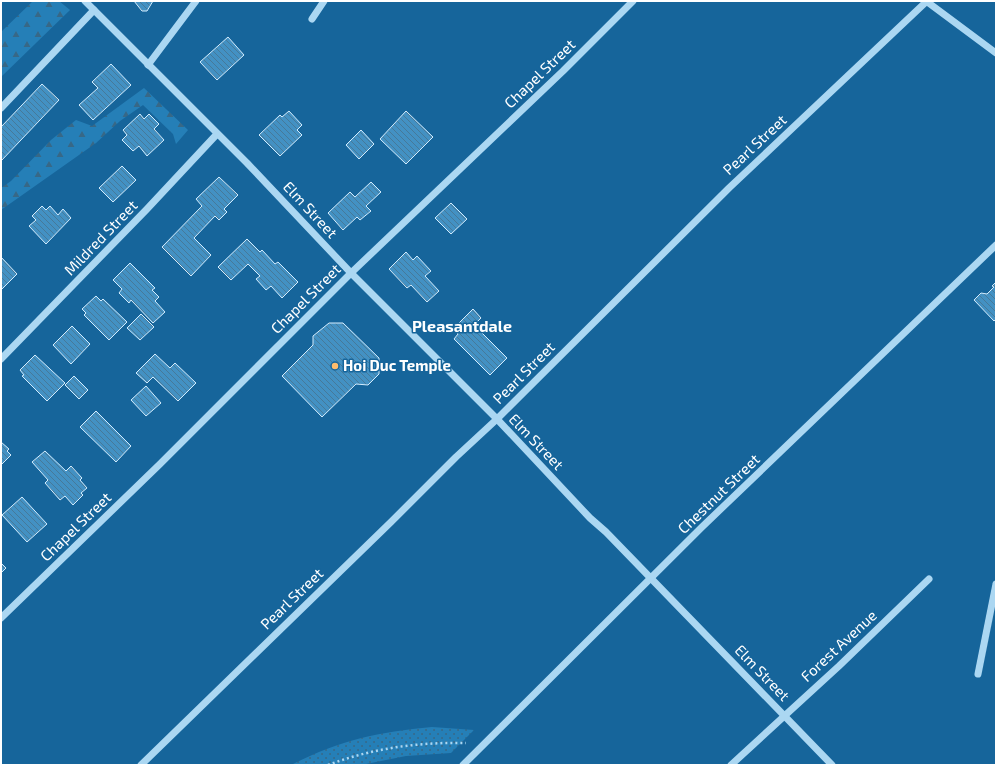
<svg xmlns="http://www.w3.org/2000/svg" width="997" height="766" font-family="'Exo 2',sans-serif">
<defs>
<pattern id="green-dots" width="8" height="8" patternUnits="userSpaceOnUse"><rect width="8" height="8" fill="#257fb7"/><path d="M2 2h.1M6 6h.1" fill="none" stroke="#376887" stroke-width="1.8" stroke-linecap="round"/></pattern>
<pattern id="forest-firs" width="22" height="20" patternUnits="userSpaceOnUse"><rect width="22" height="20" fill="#257fb7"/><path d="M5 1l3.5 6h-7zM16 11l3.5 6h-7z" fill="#376887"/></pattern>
<pattern id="building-back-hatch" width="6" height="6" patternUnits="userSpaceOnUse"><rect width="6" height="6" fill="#4391c3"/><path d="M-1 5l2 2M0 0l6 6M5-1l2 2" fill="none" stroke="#467999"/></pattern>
</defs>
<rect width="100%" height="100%" fill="#16659b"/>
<path fill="url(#green-dots)" d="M 432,727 L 474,730 L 451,753 L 406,756 L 361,765 L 291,765 C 340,740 378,732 432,727 Z"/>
<g fill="url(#forest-firs)">
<path d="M 33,1 L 59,1 L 70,10 L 1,77 L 1,32 Z"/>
<path d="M 144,88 L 188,130 L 176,144 L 173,134 L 143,105 L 120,121 L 96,143 L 1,210 L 1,188 L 11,181 L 51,140 L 76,120 L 92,126 Z"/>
</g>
<g fill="url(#building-back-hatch)" stroke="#d3ecfd">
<path d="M 134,1 L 153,1 L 147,11 L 142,11 Z"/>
<path d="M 228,37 L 244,55 L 217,80 L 200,62 Z"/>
<path d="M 111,64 L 131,85 L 93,120 L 79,105 L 98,88 L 92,82 Z"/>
<path d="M 42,84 L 59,100 L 1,161 L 1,127 Z"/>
<path d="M 289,111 L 302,125 L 297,130 L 302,135 L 280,156 L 259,135 L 280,115 L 282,117 Z"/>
<path d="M 406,111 L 433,137 L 406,164 L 380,139 Z"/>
<path d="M 140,114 L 144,119 L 149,114 L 159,124 L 154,129 L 164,140 L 147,156 L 139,146 L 133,151 L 122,140 L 127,135 L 123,130 Z"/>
<path d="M 361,130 L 374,144 L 359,159 L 346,145 Z"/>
<path d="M 122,166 L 136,180 L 113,202 L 99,188 Z"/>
<path d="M 219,177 L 238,195 L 224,209 L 227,212 L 219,220 L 215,216 L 194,238 L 211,255 L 191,276 L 162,247 L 202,206 L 196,199 Z"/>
<path d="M 371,182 L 381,192 L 366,206 L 371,211 L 360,220 L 357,217 L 343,230 L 328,213 L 350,192 L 355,197 Z"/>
<path d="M 451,203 L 467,219 L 451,234 L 435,218 Z"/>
<path d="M 42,206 L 46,210 L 50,206 L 58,215 L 63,209 L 71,218 L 46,244 L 29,226 L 36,220 L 32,216 Z"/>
<path d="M 247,239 L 260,252 L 262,250 L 275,264 L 278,262 L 298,282 L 282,298 L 271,286 L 266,290 L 256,279 L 260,276 L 248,264 L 231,280 L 218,267 Z"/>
<path d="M 406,252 L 413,260 L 417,256 L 431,271 L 425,276 L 439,291 L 427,302 L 411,285 L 407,288 L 389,269 Z"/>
<path d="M 1,257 L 17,274 L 1,290 Z"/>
<path d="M 130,263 L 155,288 L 152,290 L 159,297 L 155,301 L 165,312 L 153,323 L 131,300 L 129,303 L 119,293 L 122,289 L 113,280 Z"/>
<path d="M 996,282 L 996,319 L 994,321 L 974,300 L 981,293 L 987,294 L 994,287 L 992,286 Z"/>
<path d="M 96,296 L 101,301 L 103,299 L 127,322 L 109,340 L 84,315 L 86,313 L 82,309 Z"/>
<path d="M 473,309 L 481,318 L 474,325 L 507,358 L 490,375 L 454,339 L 458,334 L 453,329 Z"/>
<path d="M 141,314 L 154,327 L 140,340 L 127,328 Z"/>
<path d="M 329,323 L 343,323 L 379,358 L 379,374 L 368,385 L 356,384 L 322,417 L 282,376 L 313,345 L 313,336 Z"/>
<path d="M 72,326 L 90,344 L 71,364 L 53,345 Z"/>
<path d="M 155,354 L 170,368 L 175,363 L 196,383 L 178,401 L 153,377 L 147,383 L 136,373 Z"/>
<path d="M 35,355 L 65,383 L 47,401 L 22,376 L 24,375 L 20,370 Z"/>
<path d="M 74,376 L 88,390 L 79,399 L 65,385 Z"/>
<path d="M 146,386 L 161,403 L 146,416 L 131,400 Z"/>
<path d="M 96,411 L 131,446 L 116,462 L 80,427 Z"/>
<path d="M 1,442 L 9,449 L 7,451 L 11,455 L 1,465 Z"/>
<path d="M 45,451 L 66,471 L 71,466 L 82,478 L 80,480 L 87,488 L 81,493 L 83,495 L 73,505 L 65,496 L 60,500 L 45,483 L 48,480 L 32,462 Z"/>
<path d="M 22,497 L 47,524 L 27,542 L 2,515 Z"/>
<path d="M 1,563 L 6,568 L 1,573 Z"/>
</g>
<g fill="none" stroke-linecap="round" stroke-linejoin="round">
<path stroke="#abd7f2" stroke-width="2.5" stroke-dasharray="2 3" stroke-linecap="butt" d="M 328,765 C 373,748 419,742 466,743"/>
<g stroke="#abd7f2" stroke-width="7">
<path d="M 85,1 L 247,163 L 351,273 L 497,419 L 590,518 L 606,532 L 832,765"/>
<path d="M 926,1 L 996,53"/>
<path d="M 312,19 L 324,1"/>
<path d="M 148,65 L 196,1"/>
<path d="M 1,108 L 94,10"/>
<path d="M 1,359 L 147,209 L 217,134"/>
<path d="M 1,618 L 160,464 L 351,273 L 563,71 L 633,1"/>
<path d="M 978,674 L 996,584"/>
<path d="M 141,765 L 391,522 L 456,457 L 497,419 L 729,188 L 927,1"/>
<path d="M 463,765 L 702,527 L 996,245"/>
<path d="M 731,765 L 839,666 L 929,579"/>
</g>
</g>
<circle fill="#ffbd6c" stroke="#16659b" stroke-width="1.5" cx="335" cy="366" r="4"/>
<g text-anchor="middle" stroke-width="3" stroke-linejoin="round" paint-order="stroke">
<g font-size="15" fill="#fff" stroke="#16659b">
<text transform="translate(540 74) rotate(-44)" y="5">Chapel Street</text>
<text transform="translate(755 145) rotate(-43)" y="5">Pearl Street</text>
<text transform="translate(310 210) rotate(47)" y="5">Elm Street</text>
<text transform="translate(101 238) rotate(-46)" y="5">Mildred Street</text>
<text transform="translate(306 299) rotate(-45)" y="5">Chapel Street</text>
<text transform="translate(524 373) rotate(-45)" y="5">Pearl Street</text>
<text transform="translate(536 442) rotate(46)" y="5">Elm Street</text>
<text transform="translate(719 494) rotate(-44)" y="5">Chestnut Street</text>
<text transform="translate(76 527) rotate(-44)" y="5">Chapel Street</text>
<text transform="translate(292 599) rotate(-44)" y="5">Pearl Street</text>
<text transform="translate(839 646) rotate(-43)" y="5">Forest Avenue</text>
<text transform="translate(762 673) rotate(46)" y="5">Elm Street</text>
</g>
<g font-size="15" font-weight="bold" fill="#fff" stroke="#16659b" text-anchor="start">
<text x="343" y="371">Hoi Duc Temple</text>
</g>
<g font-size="16" font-weight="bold" fill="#fff" stroke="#16659b">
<text x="462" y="332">Pleasantdale</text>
</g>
</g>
<rect width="997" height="766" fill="none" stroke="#ffffff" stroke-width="4"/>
</svg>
